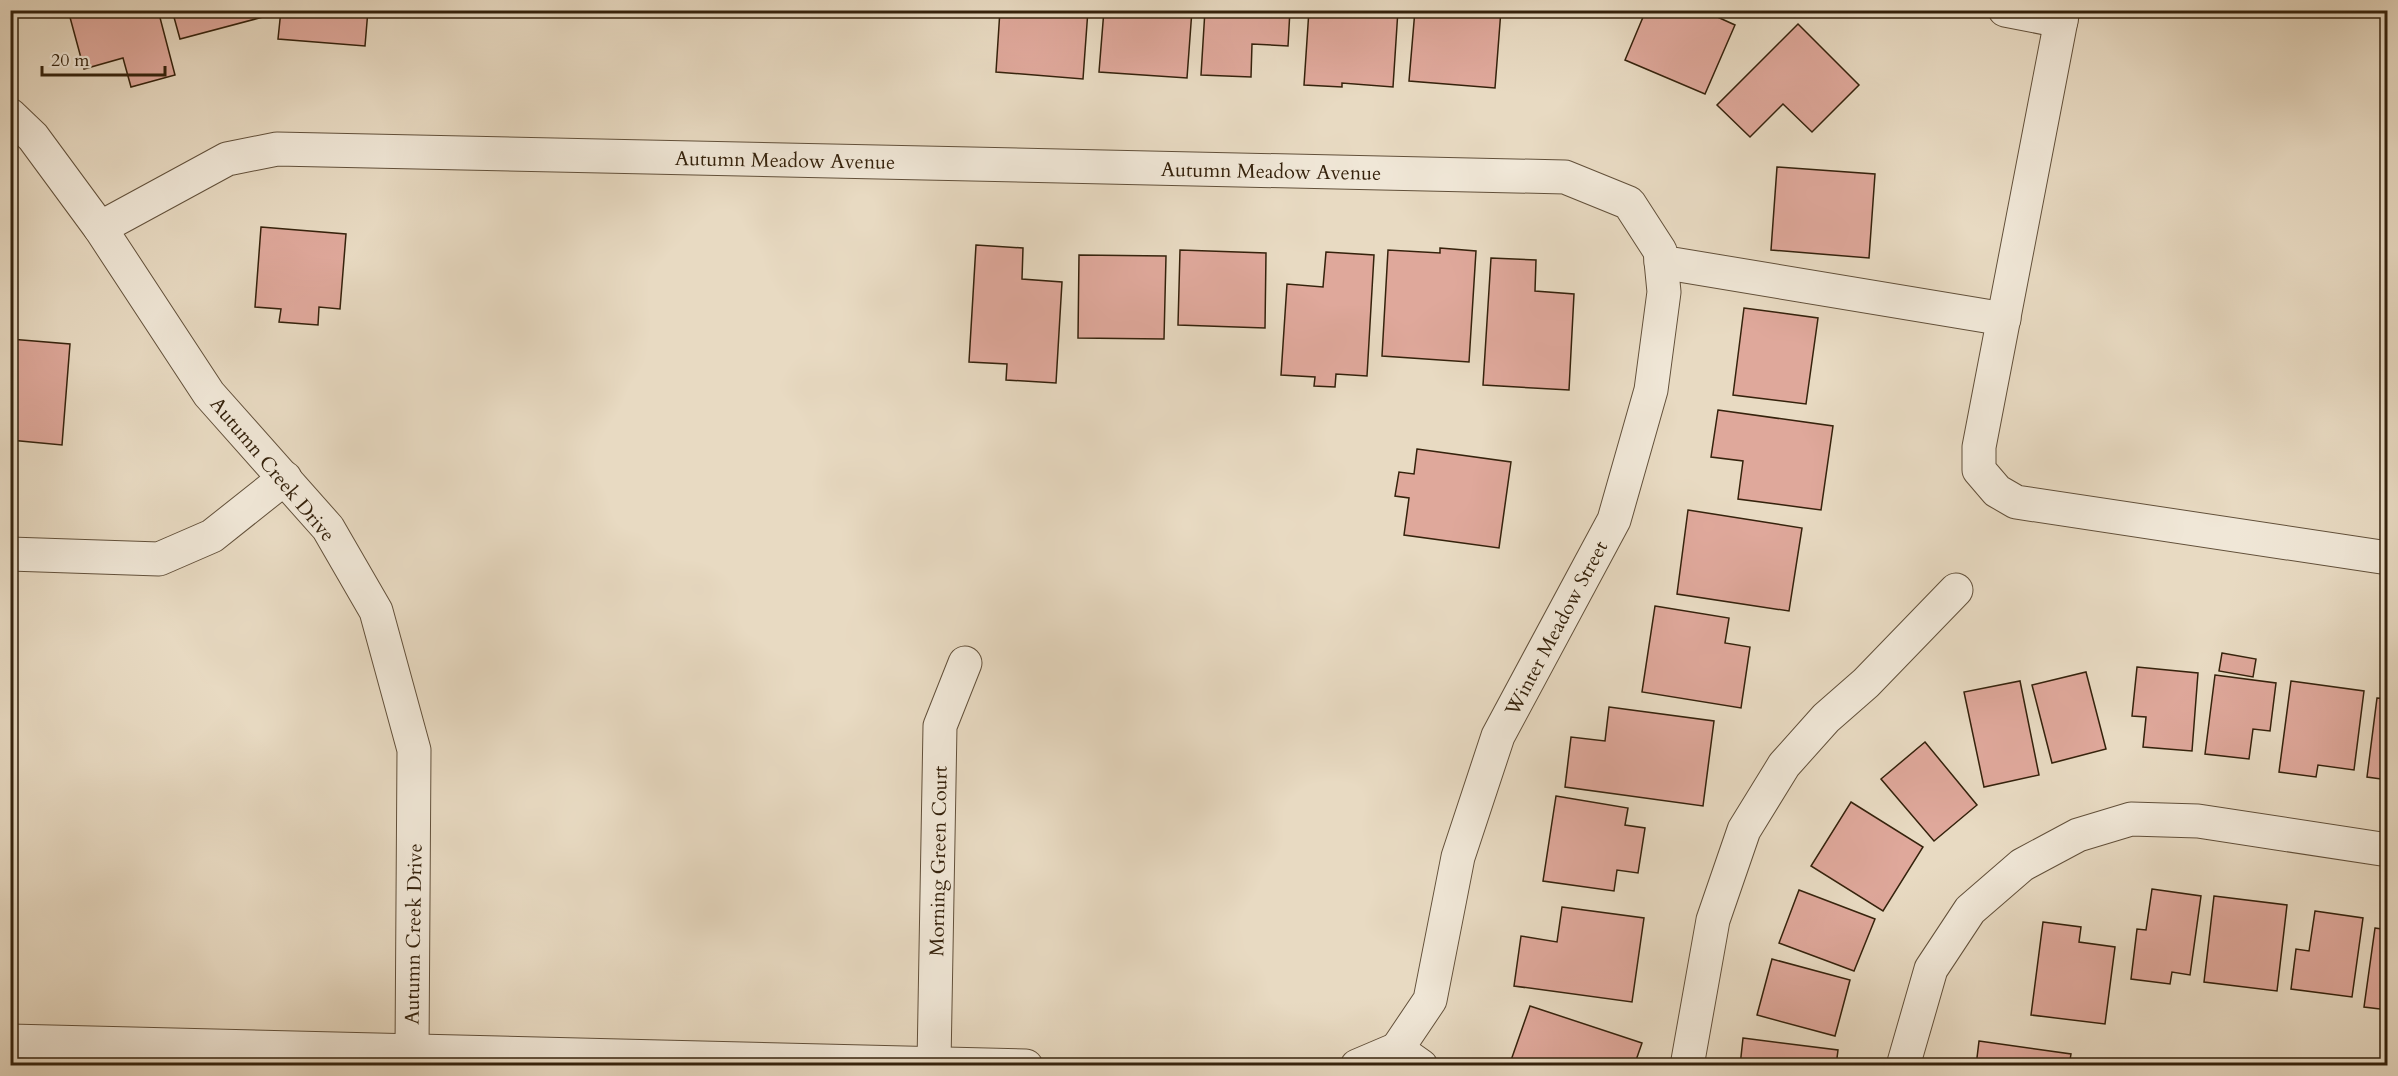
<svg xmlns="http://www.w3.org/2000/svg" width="2398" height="1076" font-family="Cardo,serif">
<rect width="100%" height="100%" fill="#e8dac2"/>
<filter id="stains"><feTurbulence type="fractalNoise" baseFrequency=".00333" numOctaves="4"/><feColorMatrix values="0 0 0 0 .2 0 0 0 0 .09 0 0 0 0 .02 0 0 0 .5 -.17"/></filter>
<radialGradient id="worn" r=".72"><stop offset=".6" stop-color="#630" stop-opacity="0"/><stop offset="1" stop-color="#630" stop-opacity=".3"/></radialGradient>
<g fill="#dfa89b" stroke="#35220c" stroke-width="1.5">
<path d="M 68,10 L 158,10 L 175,75 L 131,87 L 123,58 L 84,69 Z"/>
<path d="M 172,10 L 261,10 L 263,17 L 180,39 Z"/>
<path d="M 281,10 L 368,10 L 365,46 L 278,39 Z"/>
<path d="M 1000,10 L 1088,10 L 1083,79 L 996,72 Z"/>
<path d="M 1104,10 L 1192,10 L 1187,78 L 1099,72 Z"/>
<path d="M 1205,10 L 1290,10 L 1288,46 L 1252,44 L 1251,77 L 1201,75 Z"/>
<path d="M 1309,10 L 1398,10 L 1393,87 L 1342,83 L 1342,87 L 1304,85 Z"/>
<path d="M 1415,10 L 1501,10 L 1495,88 L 1409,81 Z"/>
<path d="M 1646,10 L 1702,10 L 1735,25 L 1705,94 L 1625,60 Z"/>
<path d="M 1798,24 L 1859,85 L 1812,132 L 1783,104 L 1750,137 L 1717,105 Z"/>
<path d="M 1777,167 L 1875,174 L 1869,258 L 1771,250 Z"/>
<path d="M 261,227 L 346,234 L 340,309 L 319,307 L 318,325 L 279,322 L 281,309 L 255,307 Z"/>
<path d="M 976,245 L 1023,248 L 1022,279 L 1062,282 L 1056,383 L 1006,380 L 1007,364 L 969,362 Z"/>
<path d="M 1440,248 L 1476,251 L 1469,362 L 1382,356 L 1388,250 L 1440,253 Z"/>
<path d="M 1180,250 L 1266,253 L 1265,328 L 1178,325 Z"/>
<path d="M 1326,252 L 1374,255 L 1367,376 L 1336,374 L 1335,387 L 1314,386 L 1315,377 L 1281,375 L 1287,284 L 1323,287 Z"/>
<path d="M 1079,255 L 1166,256 L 1164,339 L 1078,338 Z"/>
<path d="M 1491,258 L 1536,260 L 1535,291 L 1574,294 L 1569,390 L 1483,385 Z"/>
<path d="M 1744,308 L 1818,318 L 1806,404 L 1733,395 Z"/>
<path d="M 10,339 L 70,344 L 62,445 L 10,440 Z"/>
<path d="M 1718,410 L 1833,426 L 1821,510 L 1738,499 L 1743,461 L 1711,457 Z"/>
<path d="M 1417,449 L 1511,462 L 1499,548 L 1404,535 L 1409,498 L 1395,496 L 1399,472 L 1414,474 Z"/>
<path d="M 1688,510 L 1802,528 L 1789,611 L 1677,594 Z"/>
<path d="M 1655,606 L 1729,618 L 1725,643 L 1750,647 L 1741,708 L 1642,692 Z"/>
<path d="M 2222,653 L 2256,659 L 2253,677 L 2219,671 Z"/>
<path d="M 2137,667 L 2198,673 L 2192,751 L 2143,747 L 2146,717 L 2132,716 Z"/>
<path d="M 2086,672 L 2106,749 L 2052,763 L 2032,685 Z"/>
<path d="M 2215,675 L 2276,683 L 2270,731 L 2253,729 L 2249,759 L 2205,754 Z"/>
<path d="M 2020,681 L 2039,775 L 1984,787 L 1964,692 Z"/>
<path d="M 2291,681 L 2364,691 L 2354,770 L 2318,765 L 2316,777 L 2279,772 Z"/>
<path d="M 2377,698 L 2388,699 L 2388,780 L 2367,777 Z"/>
<path d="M 1609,707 L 1714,721 L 1703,806 L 1565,787 L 1571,737 L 1605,741 Z"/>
<path d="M 1925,742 L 1977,805 L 1934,841 L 1881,779 Z"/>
<path d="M 1556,796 L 1628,808 L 1625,825 L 1645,828 L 1638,873 L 1617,870 L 1614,891 L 1543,881 Z"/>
<path d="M 1851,802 L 1923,847 L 1883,911 L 1811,866 Z"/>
<path d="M 2152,889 L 2201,896 L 2190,975 L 2172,972 L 2170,984 L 2131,979 L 2137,929 L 2146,930 Z"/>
<path d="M 1799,890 L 1875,919 L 1854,971 L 1779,943 Z"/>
<path d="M 2214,896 L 2287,905 L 2277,991 L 2204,982 Z"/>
<path d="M 1562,907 L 1644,918 L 1632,1002 L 1514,986 L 1521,936 L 1557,942 Z"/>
<path d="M 2315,911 L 2363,918 L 2352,997 L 2291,989 L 2296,949 L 2309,951 Z"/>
<path d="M 2043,922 L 2081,927 L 2079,942 L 2115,947 L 2105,1024 L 2031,1015 Z"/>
<path d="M 2375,928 L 2388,930 L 2388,1010 L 2364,1007 Z"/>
<path d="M 1772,959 L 1850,980 L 1835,1036 L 1757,1015 Z"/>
<path d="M 1530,1006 L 1642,1043 L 1634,1066 L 1509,1066 Z"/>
<path d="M 1743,1038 L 1838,1050 L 1836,1066 L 1740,1066 Z"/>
<path d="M 1979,1041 L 2071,1054 L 2069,1066 L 1976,1066 Z"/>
<path d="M 2302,1059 L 2303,1066 L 2257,1066 Z"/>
<path d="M 2340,1059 L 2388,1065 L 2388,1066 L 2339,1066 Z"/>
</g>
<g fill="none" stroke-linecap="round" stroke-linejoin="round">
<g stroke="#62503a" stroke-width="35">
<g id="minor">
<path d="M 2005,10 L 2061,21"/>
<path d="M 2063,10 L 1979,447 L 1979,470 L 1997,491 L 2016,502 L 2388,558"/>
<path d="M 10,115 L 33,137 L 100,228 L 209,394 L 328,528 L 376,611 L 414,750 L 412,1051"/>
<path d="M 100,228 L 227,159 L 277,149 L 1565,177 L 1629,203 L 1660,251 L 1664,292 L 1651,390 L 1614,520 L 1498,736 L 1458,857 L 1430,1000 L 1397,1049"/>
<path d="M 1661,262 L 2004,319"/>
<path d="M 10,554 L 159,559 L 212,536 L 285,478"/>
<path d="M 10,1041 L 1026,1066"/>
<path d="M 1397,1049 L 1421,1066"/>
<path d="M 934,1063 L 940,726 L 965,663"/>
<path d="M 1357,1066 L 1397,1049"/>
<path d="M 1687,1066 L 1713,920 L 1744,830 L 1784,765 L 1826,718 L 1866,683 L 1956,590"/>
<path d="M 1903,1066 L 1931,969 L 1970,910 L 2022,865 L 2078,835 L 2131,819 L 2198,821 L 2388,850"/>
</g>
</g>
<use href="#minor" stroke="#f0e7d7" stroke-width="33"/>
</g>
<g text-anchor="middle" stroke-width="4.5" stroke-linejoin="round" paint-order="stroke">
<g font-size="20" fill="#35220c" stroke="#f0e7d7">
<text transform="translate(785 160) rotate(1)" y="7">Autumn Meadow Avenue</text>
<text transform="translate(1271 171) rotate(1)" y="7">Autumn Meadow Avenue</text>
<text transform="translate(273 469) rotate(50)" y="7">Autumn Creek Drive</text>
<text transform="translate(1556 628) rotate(-62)" y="7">Winter Meadow Street</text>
<text transform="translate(938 861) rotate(-89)" y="7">Morning Green Court</text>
<text transform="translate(413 934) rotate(-89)" y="7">Autumn Creek Drive</text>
</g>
</g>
<rect width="2398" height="1076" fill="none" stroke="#e8dac2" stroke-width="36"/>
<rect x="12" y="12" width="2374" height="1052" fill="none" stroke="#35220c" stroke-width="3"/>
<rect x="18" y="18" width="2362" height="1040" fill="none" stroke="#35220c" stroke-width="1.5"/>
<path d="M42 66v9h123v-9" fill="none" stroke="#35220c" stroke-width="3"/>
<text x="51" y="66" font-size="18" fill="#35220c" stroke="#f0e7d7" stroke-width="4.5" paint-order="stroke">20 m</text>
<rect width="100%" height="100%" filter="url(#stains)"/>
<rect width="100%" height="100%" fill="url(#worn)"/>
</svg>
